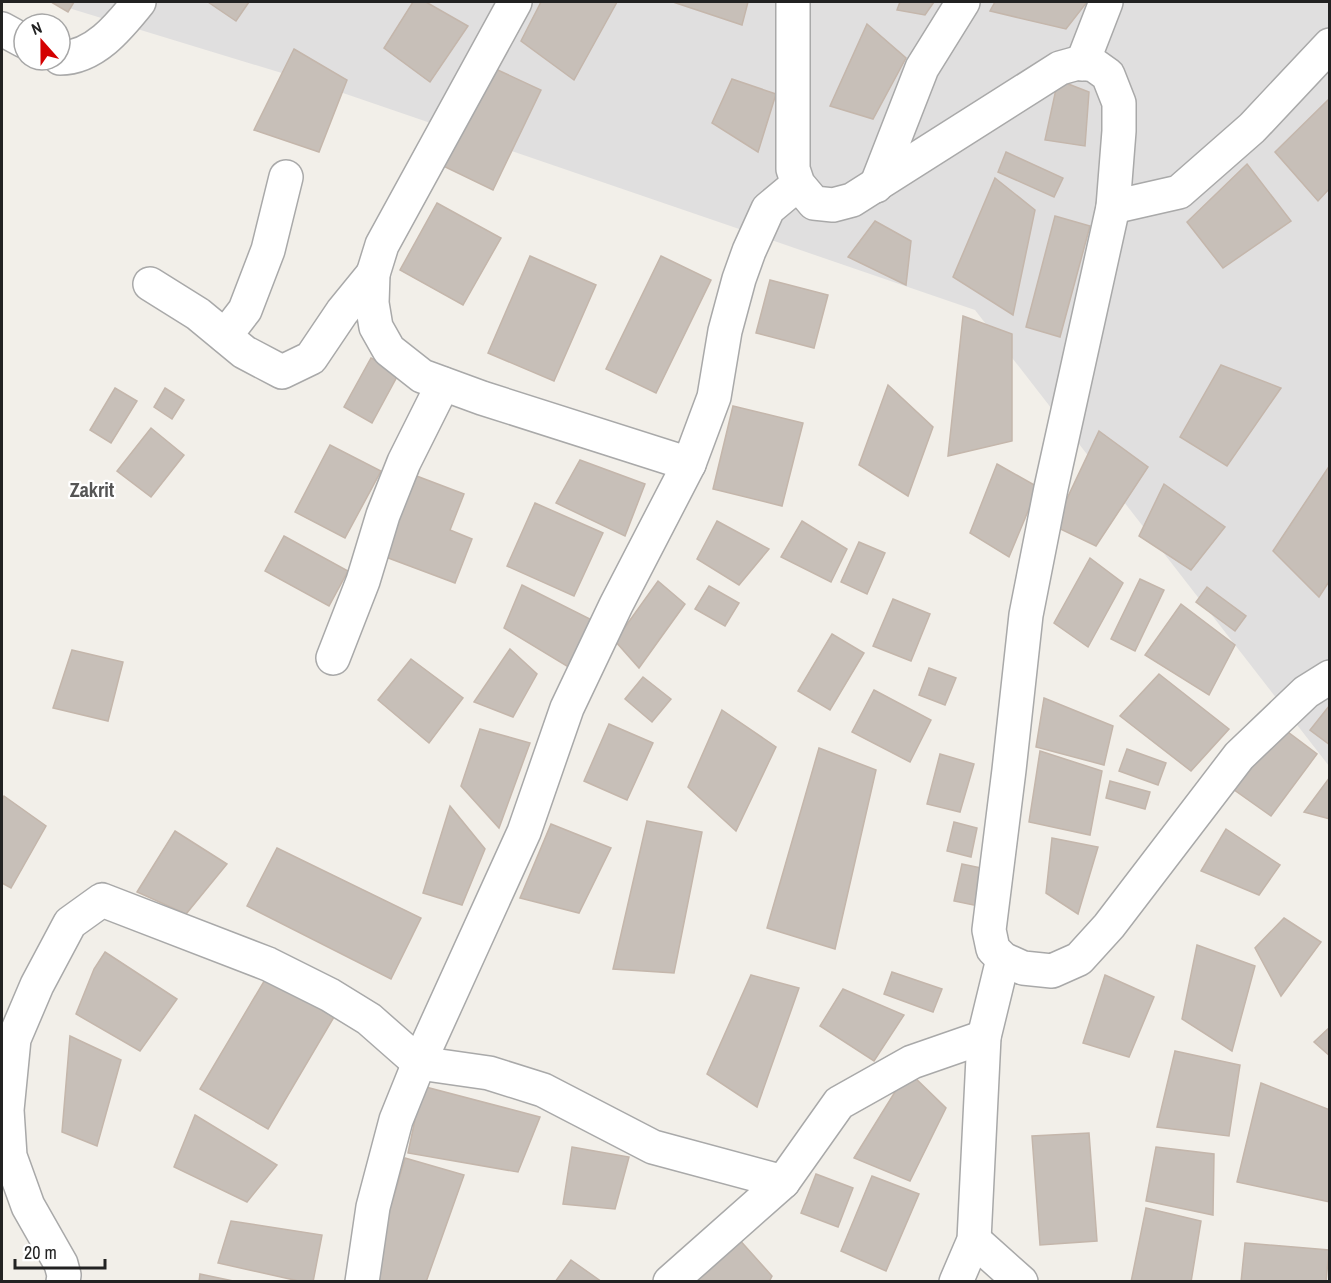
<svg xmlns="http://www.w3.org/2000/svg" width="1331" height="1283" font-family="'Archivo Narrow',sans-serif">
<rect width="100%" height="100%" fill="#f2efe9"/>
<path fill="#e0dfdf" d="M 49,2 L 1329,2 L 1329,766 L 975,310 L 308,81 Z"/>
<g fill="#c7bfb8" stroke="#c4b6ab" stroke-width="1.5">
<path d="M 51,2 L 74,2 L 68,12 Z"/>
<path d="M 208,2 L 249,2 L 236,21 Z"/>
<path d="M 413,2 L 426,2 L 468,26 L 430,82 L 384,48 Z"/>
<path d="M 541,2 L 617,2 L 574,80 L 521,41 Z"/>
<path d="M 673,2 L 748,2 L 742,25 Z"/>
<path d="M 900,2 L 934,2 L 925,15 L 897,10 Z"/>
<path d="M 995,2 L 1087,2 L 1066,29 L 990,11 Z"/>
<path d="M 867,24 L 906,58 L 873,119 L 830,106 Z"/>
<path d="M 294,49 L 347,80 L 319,152 L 254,130 Z"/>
<path d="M 489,66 L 541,90 L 493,190 L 441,165 Z"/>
<path d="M 732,79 L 776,94 L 758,152 L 712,123 Z"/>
<path d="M 1058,80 L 1089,92 L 1085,146 L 1045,140 Z"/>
<path d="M 1330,98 L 1330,188 L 1318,201 L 1275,152 Z"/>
<path d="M 1006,152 L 1063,178 L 1054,197 L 998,172 Z"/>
<path d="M 1247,164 L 1291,221 L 1223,268 L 1187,222 Z"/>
<path d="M 995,178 L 1035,210 L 1013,315 L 953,277 Z"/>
<path d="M 437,203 L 501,238 L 463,305 L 400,270 Z"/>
<path d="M 1055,216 L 1090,226 L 1060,337 L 1026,327 Z"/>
<path d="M 875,221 L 911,241 L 906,285 L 848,257 Z"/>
<path d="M 530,256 L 596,285 L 554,381 L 488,353 Z"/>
<path d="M 661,256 L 711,280 L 656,393 L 606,369 Z"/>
<path d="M 770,280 L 828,295 L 814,348 L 756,333 Z"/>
<path d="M 963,316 L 1012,334 L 1012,441 L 948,456 Z"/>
<path d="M 371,358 L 399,373 L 372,423 L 344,407 Z"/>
<path d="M 1221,365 L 1281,388 L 1227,466 L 1180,437 Z"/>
<path d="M 888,385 L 933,427 L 908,496 L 859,465 Z"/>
<path d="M 115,388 L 137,401 L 111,443 L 90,430 Z"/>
<path d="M 165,388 L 184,400 L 172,419 L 154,407 Z"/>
<path d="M 733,406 L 803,423 L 782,506 L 713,489 Z"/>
<path d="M 151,428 L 184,455 L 151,497 L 117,471 Z"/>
<path d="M 1099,431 L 1148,467 L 1096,546 L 1054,526 Z"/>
<path d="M 330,445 L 381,471 L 345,538 L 295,512 Z"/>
<path d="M 580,460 L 645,484 L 625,536 L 556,503 Z"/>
<path d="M 997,464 L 1038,487 L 1009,557 L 970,533 Z"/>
<path d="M 1330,465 L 1330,580 L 1319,597 L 1273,551 Z"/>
<path d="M 414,475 L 464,494 L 450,530 L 472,539 L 455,583 L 383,556 Z"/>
<path d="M 1164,484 L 1225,527 L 1191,570 L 1139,536 Z"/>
<path d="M 535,503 L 603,533 L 574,596 L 507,566 Z"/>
<path d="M 717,521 L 769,549 L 739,585 L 697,559 Z"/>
<path d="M 802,521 L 847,549 L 831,582 L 781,557 Z"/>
<path d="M 284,536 L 348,571 L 329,606 L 265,571 Z"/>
<path d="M 859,542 L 885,553 L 867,594 L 841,582 Z"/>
<path d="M 1090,558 L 1123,583 L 1088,647 L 1054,623 Z"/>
<path d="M 1140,579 L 1164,590 L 1135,651 L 1111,639 Z"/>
<path d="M 658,581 L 685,604 L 639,668 L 615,641 Z"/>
<path d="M 522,585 L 592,620 L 570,668 L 504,628 Z"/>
<path d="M 709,586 L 739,603 L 725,626 L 695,609 Z"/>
<path d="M 1207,587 L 1246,616 L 1235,631 L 1196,602 Z"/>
<path d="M 893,599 L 930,614 L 911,661 L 873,646 Z"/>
<path d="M 1181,604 L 1235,645 L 1209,695 L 1145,655 Z"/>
<path d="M 832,634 L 864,653 L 830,710 L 798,691 Z"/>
<path d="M 510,649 L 537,674 L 513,717 L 474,702 Z"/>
<path d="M 72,650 L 123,662 L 108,721 L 53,708 Z"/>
<path d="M 411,659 L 463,698 L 429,743 L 378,700 Z"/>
<path d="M 929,668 L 956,678 L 945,705 L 919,695 Z"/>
<path d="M 1159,674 L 1229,729 L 1191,771 L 1120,716 Z"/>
<path d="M 643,677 L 671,699 L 652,722 L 625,699 Z"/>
<path d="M 874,690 L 931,720 L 910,762 L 852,732 Z"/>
<path d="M 1044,698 L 1113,726 L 1104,765 L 1036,747 Z"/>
<path d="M 1330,705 L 1330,745 L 1310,730 Z"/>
<path d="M 722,710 L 776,747 L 736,831 L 688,787 Z"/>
<path d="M 609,724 L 653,743 L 627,800 L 584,781 Z"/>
<path d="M 1280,726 L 1317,754 L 1271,816 L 1233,789 Z"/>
<path d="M 480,729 L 530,743 L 499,828 L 461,786 Z"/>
<path d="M 819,748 L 876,770 L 835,949 L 767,928 Z"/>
<path d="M 1127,749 L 1166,763 L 1158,785 L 1119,771 Z"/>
<path d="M 1040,751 L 1102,771 L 1090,835 L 1029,822 Z"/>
<path d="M 940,754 L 974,764 L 960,812 L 927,804 Z"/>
<path d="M 1330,777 L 1330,819 L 1304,812 Z"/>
<path d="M 1110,781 L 1150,792 L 1145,809 L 1106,798 Z"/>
<path d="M 4,796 L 46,826 L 11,888 L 2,883 L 2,800 Z"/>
<path d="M 450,806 L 485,849 L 462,905 L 423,893 Z"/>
<path d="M 647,821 L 702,832 L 674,973 L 613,969 Z"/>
<path d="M 954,822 L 977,828 L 971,857 L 947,851 Z"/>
<path d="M 551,824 L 611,848 L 579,913 L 520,898 Z"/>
<path d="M 1226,829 L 1280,865 L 1259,895 L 1201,871 Z"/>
<path d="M 175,831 L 227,864 L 186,914 L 137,892 Z"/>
<path d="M 1052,838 L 1098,847 L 1078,914 L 1046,893 Z"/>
<path d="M 277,848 L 421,918 L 391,979 L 247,906 Z"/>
<path d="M 962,864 L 991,870 L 984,907 L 954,901 Z"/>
<path d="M 1284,918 L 1321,942 L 1281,996 L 1255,948 Z"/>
<path d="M 1197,945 L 1255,966 L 1232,1051 L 1182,1019 Z"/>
<path d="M 105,952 L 177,999 L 140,1051 L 76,1014 L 94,969 Z"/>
<path d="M 892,972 L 942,989 L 933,1012 L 884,994 Z"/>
<path d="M 751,975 L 799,988 L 757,1107 L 707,1074 Z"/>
<path d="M 1105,975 L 1154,997 L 1129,1057 L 1083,1043 Z"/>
<path d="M 266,978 L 334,1017 L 268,1129 L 200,1089 Z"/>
<path d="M 843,989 L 904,1015 L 874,1061 L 820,1026 Z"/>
<path d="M 1330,1027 L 1330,1056 L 1314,1042 Z"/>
<path d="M 70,1036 L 121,1060 L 97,1146 L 62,1132 Z"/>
<path d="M 1175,1051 L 1240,1065 L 1229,1136 L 1157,1127 Z"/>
<path d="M 908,1071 L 946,1108 L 910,1181 L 854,1158 Z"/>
<path d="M 1261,1083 L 1330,1110 L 1330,1202 L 1237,1182 Z"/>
<path d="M 422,1086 L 540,1117 L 518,1172 L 408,1153 Z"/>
<path d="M 195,1115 L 277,1165 L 247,1202 L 174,1167 Z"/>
<path d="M 1089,1133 L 1097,1241 L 1040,1245 L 1032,1136 Z"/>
<path d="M 572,1147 L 629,1157 L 615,1209 L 563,1204 Z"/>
<path d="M 1156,1147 L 1214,1154 L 1213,1215 L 1146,1201 Z"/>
<path d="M 405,1158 L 464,1175 L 426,1282 L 369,1282 Z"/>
<path d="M 816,1174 L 853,1188 L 838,1227 L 801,1213 Z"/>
<path d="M 872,1176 L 919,1194 L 886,1271 L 841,1251 Z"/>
<path d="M 1146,1208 L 1201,1221 L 1191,1282 L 1131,1282 Z"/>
<path d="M 231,1221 L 322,1235 L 313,1282 L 303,1282 L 218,1263 Z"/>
<path d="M 737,1237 L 772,1276 L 769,1282 L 695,1282 Z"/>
<path d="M 1245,1243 L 1329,1250 L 1326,1282 L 1241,1282 Z"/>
<path d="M 571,1260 L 602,1282 L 555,1282 Z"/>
<path d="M 200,1274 L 238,1282 L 199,1282 Z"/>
</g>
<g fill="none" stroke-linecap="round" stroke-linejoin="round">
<g stroke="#a9a9a9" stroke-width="36">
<g id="minor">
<path d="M 515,2 L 382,245 L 373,274 L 372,303 L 376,327 L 389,350 L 422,376 L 482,398 L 689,464"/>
<path d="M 2,29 L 24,41"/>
<path d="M 60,58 C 94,58 119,27 139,2"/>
<path d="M 1082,64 L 1106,2"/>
<path d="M 876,186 L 922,68 L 963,2"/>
<path d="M 1113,207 L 1179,192 L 1252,128 L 1330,45"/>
<path d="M 150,284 L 198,314 L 244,352 L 282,372 L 311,358 L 342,312 L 373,274"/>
<path d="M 225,336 L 245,310 L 268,250 L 286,177"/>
<path d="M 333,658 L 363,581 L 383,515 L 404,462 L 443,384"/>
<path d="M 974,1240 L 1021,1282"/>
<path d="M 63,1282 L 64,1275 L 61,1264 L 28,1206 L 10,1156 L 7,1110 L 14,1039 L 37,985 L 70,923 L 102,900 L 268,964 L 330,995 L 369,1019 L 419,1063 L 489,1073 L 543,1090 L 653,1147 L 783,1182 L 839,1103 L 912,1062 L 984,1037"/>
<path d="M 362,1282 L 373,1207 L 396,1120 L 419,1063 L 524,832 L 567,708 L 616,605 L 689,464 L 714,397 L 725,331 L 739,279 L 749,251 L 768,209 L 798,184"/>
<path d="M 670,1282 L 783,1182"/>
<path d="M 956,1282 L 974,1240 L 984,1037 L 1003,959"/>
</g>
</g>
<g stroke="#a9a9a9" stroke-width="36">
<path id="tertiary" d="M 793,2 L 793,169 L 798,184 L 814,203 L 833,205 L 852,200 L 1060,68 L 1078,63 L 1094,65 L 1108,75 L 1119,103 L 1119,131 L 1113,207 L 1051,488 L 1026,615 L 1009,770 L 989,930 L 993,949 L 1003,959 L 1023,968 L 1052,971 L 1079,959 L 1109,926 L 1239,756 L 1306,692 L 1330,677"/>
</g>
<use href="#minor" stroke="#fff" stroke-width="33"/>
<use href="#tertiary" stroke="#fff" stroke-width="33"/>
</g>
<g text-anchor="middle" stroke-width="4.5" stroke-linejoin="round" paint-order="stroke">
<g font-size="20" font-weight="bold" fill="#555" stroke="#fff">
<text x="92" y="497">Zakrit</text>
</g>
</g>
<rect width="1331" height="1283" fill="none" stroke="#222222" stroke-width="6"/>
<g transform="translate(42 42) rotate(339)"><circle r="28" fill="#ffffff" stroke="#a7a7a7" stroke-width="1.5"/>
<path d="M0-4.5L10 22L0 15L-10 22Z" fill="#d40000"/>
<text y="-9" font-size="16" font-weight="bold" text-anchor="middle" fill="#222222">N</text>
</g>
<path d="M15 1259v9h90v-9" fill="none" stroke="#222222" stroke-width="3"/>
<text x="24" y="1259" font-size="18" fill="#222222" stroke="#ffffff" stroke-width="4.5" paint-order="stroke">20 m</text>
</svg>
